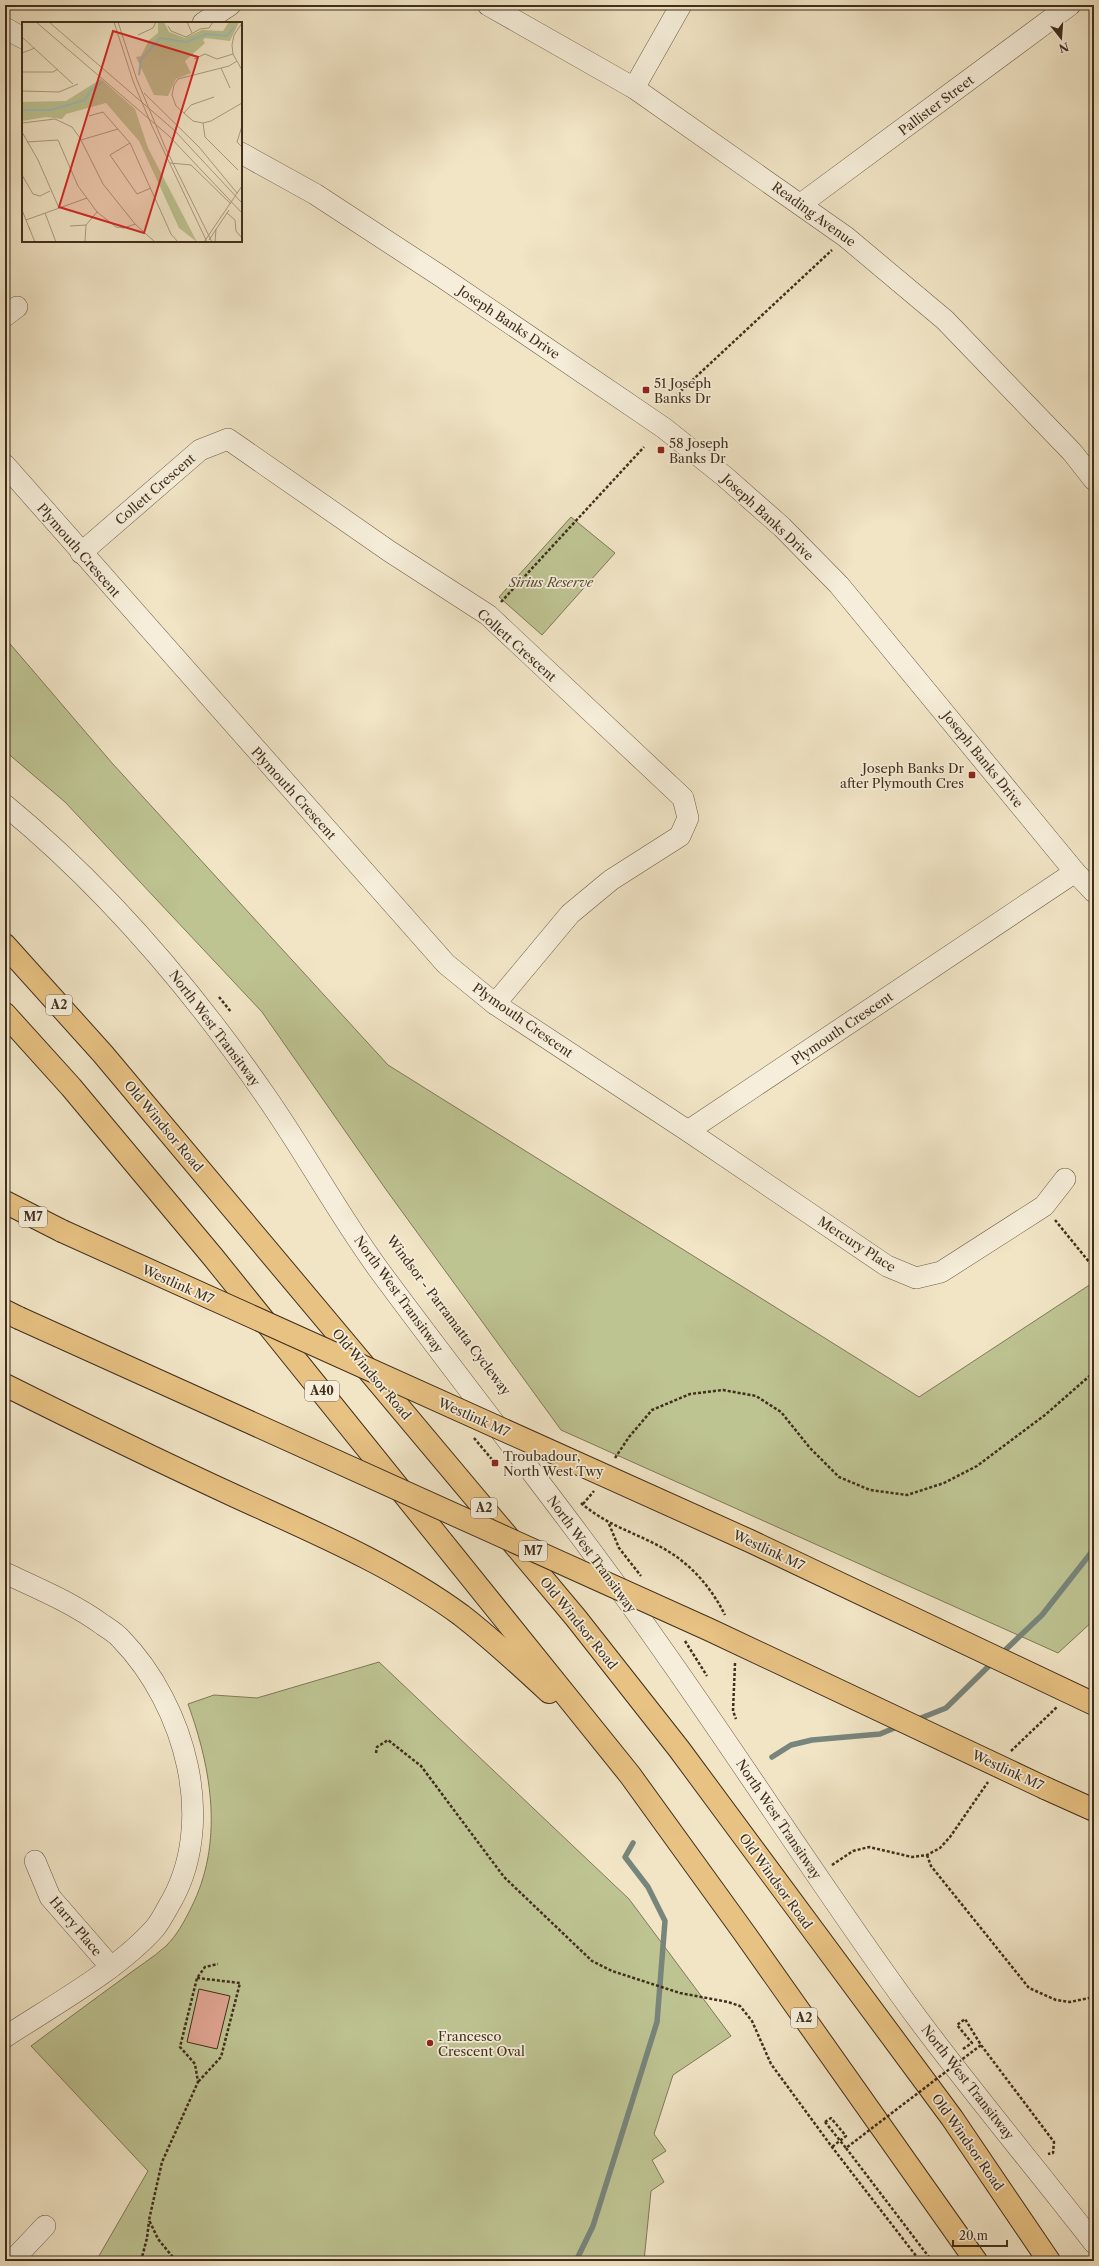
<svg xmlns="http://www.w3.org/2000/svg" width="1099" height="2266" font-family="'Libre Caslon Text',serif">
<rect width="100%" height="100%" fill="#f1e5c6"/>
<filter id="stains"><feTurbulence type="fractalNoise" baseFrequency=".005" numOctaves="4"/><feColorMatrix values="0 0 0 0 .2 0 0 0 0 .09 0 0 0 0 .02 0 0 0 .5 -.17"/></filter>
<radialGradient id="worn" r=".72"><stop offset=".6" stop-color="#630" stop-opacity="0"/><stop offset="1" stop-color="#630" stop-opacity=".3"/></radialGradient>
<g fill="#bec392" stroke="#807958">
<path d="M 571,517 L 615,553 L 542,635 L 499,597 Z"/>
<path d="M 5,638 L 112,763 L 388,1065 L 919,1397 L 1094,1282 L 1094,1620 L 1058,1653 L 561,1430 L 387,1191 L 262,1012 L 65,802 L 5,751 Z"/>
<path d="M 379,1662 L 629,1899 L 731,2036 L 673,2075 L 654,2134 L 666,2151 L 652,2160 L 664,2182 L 651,2191 L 644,2261 L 96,2261 L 148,2171 L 31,2046 C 62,2023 92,2001 122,1979 C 136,1968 153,1958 166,1946 C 177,1935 184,1922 191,1908 C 224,1843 212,1770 188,1704 L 214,1695 L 257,1698 Z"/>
</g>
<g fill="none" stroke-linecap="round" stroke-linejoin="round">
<g stroke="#78857c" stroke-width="5.5">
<path d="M 1000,1655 L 1042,1615 L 1094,1549"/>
<path d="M 916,1720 L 946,1708 L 994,1661"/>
<path d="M 772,1757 L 791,1745 L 812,1740 L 880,1734 L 899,1726"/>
<path d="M 576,2261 L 593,2226 L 657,2022 L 665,1921 L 648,1887 L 625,1857 L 633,1843"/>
</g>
</g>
<path fill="#e0a491" stroke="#412f1d" d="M 199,1989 L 230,1996 L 217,2049 L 187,2042 Z"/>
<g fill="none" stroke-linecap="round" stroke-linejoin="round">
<g stroke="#6d5c47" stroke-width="22">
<g id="minor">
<path d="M 488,5 L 634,88 L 846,237 L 945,320 L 1072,452 L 1094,480"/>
<path d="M 203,23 L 230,5"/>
<path d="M 5,28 L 23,38"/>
<path d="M 634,88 L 681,5"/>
<path d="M 241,153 L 315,194 L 442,277 L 664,428 L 724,476 L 782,527 L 839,585 L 1075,872 L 1094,892"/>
<path d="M 801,204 L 1070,5"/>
<path d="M 5,316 L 17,307"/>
<path d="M 5,465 L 446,964 L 495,1004 L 688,1131 L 887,1266 L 916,1278 L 941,1272 L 1044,1206 L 1065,1179"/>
<path d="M 81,553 L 200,450 L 228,439 L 389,551 L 488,615 L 683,798 L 688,818 L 680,836 L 611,880 L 570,914 L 495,1004"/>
<path d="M 5,805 C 106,888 191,988 265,1095 C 305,1152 338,1214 379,1270 C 474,1399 575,1524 667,1656 C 751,1775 829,1898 915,2015 C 972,2092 1035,2167 1094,2243"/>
<path d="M 688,1131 L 1075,872"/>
<path d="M 5,1573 C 39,1589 73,1603 103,1625 C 109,1629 116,1633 121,1639 C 185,1705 219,1824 168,1907 C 164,1914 160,1922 155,1928 C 118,1970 52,2006 5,2037"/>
<path d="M 35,1861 L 50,1897 L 111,1967"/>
<path d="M 12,2261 L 45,2226"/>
</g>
</g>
<g stroke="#412f1d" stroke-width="24">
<g id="highway">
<path d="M 5,945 L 103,1054 L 576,1618 L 679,1749 L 952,2118 L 1049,2261"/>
<path d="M 5,1014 L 71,1087 L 213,1257 L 630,1775 L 745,1934 L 976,2261"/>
<path d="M 5,1202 L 62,1231"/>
<path d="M 5,1311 L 19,1318"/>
<path d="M 5,1385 C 81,1423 157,1460 235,1496 C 311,1531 393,1565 461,1615 C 492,1639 520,1665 549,1692"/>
<path d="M 1045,1788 L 1094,1810"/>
</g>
</g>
<g stroke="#412f1d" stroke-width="2.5" stroke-dasharray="3 2" stroke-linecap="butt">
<path d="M 670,401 L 832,250"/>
<path d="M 501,602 L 644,447"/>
<path d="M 219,997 L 231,1012"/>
<path d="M 1055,1220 L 1094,1268"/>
<path d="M 474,1438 L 495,1463"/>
<path d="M 615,1458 L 629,1437 L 652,1410 L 690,1394 L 723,1390 L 756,1396 L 781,1412 L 810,1448 L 839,1477 L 870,1490 L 907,1495 L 944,1483 L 977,1466 L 1045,1415 L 1094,1372"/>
<path d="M 581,1503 C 611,1529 643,1534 674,1555 C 696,1570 713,1591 725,1615"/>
<path d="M 583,1504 L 594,1491"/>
<path d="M 609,1524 L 619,1548 L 641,1576"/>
<path d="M 685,1641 L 707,1676"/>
<path d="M 735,1663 L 733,1711 L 736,1719"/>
<path d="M 1011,1751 L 1057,1707"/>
<path d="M 376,1753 L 377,1747 L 388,1740 L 421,1766 L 504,1877 L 592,1961 L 612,1971 L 680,1993 L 728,2002 L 740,2006 L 752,2021 L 771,2064 L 832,2147 L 920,2261"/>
<path d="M 927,1855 L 931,1866 L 1029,1988 L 1056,2000 L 1070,2002 L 1094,1997"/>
<path d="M 832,1865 L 853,1851 L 869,1847 L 912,1857 L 927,1855 L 940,1848 L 950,1837 L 988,1782"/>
<path d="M 197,1978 L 240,1983 L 221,2057 L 198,2082"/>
<path d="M 963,2049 L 972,2043 L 957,2025 L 965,2019 L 981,2045 L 1054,2142 L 1053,2153 L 1048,2154"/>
<path d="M 825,2122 L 831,2118 L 846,2136 L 832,2147"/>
<path d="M 846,2148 L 932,2261"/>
<path d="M 141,2261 L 147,2238 L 149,2221"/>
<path d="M 176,2261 L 158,2239 L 149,2220 L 162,2162 L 198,2082 L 195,2064 L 180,2047 L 197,1978 L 205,1967 L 218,1964"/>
</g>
<use href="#minor" stroke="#f6eeda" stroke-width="21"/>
<use href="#highway" stroke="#e8c283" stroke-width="22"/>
<g stroke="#412f1d" stroke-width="24" stroke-linecap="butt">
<g id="highway-bridge">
<path d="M 62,1231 L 750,1541 L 1094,1704"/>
<path d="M 19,1318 L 710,1630 L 1045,1788"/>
</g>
</g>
<path stroke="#412f1d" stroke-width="2.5" stroke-dasharray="3 2" stroke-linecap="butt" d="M 825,2122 L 846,2148 L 981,2045"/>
<use href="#highway-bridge" stroke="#e8c283" stroke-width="22"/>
</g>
<g fill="#8f2418" stroke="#f6eeda" stroke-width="1.5">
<rect x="642" y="386" width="8" height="8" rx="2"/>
<rect x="657" y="446" width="8" height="8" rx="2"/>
<rect x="968" y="771" width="8" height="8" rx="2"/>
<rect x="491" y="1459" width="8" height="8" rx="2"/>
<circle cx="430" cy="2043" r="4"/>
</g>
<g text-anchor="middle" stroke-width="3.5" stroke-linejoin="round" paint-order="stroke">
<g fill="#f6eeda" stroke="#776856" stroke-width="1">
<rect x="46" y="995" width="26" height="20" rx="3"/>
<rect x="19" y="1207" width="28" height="20" rx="3"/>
<rect x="305" y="1381" width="34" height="20" rx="3"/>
<rect x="471" y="1498" width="26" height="20" rx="3"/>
<rect x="519" y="1541" width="28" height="20" rx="3"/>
<rect x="791" y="2008" width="26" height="20" rx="3"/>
</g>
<g font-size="12" font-weight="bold" fill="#412f1d">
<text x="59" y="1009">A2</text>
<text x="33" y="1221">M7</text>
<text x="322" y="1395">A40</text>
<text x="484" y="1512">A2</text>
<text x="533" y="1555">M7</text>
<text x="804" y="2022">A2</text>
</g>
<g font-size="13" fill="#412f1d" stroke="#f6eeda">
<text transform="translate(936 105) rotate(-37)" y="5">Pallister Street</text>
<text transform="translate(814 214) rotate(36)" y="5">Reading Avenue</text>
<text transform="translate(509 322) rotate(34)" y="5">Joseph Banks Drive</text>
<text transform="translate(155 489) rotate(-41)" y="5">Collett Crescent</text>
<text transform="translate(768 517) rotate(43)" y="5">Joseph Banks Drive</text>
<text transform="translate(79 550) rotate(49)" y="5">Plymouth Crescent</text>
<text transform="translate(517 645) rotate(42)" y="5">Collett Crescent</text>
<text transform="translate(983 759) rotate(51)" y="5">Joseph Banks Drive</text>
<text transform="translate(294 793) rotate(48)" y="5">Plymouth Crescent</text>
<text transform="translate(523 1020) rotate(35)" y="5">Plymouth Crescent</text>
<text transform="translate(215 1028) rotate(53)" y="5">North West Transitway</text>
<text transform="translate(842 1028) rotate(-34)" y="5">Plymouth Crescent</text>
<text transform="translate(164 1126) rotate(50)" y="5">Old Windsor Road</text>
<text transform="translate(857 1244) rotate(33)" y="5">Mercury Place</text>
<text transform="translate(178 1284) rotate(24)" y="5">Westlink M7</text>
<text transform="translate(399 1294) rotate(54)" y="5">North West Transitway</text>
<text transform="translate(449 1315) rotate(53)" y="5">Windsor - Parramatta Cycleway</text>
<text transform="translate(372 1374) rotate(50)" y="5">Old Windsor Road</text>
<text transform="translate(474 1417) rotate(24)" y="5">Westlink M7</text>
<text transform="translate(769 1550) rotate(25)" y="5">Westlink M7</text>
<text transform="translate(592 1554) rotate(54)" y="5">North West Transitway</text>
<text transform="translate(579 1623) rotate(51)" y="5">Old Windsor Road</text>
<text transform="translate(1008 1770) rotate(25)" y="5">Westlink M7</text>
<text transform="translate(779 1819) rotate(56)" y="5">North West Transitway</text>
<text transform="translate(776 1881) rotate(54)" y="5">Old Windsor Road</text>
<text transform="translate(76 1926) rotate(50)" y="5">Harry Place</text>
<text transform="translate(968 2082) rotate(52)" y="5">North West Transitway</text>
<text transform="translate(968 2142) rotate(55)" y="5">Old Windsor Road</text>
</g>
<g font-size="13" fill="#412f1d" stroke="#f6eeda" text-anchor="start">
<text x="654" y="388">51 Joseph<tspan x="654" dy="15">Banks Dr</tspan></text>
<text x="669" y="448">58 Joseph<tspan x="669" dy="15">Banks Dr</tspan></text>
<text x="964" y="773" text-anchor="end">Joseph Banks Dr<tspan x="964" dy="15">after Plymouth Cres</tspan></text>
<text x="503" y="1461">Troubadour,<tspan x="503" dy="15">North West Twy</tspan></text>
<text x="438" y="2041">Francesco<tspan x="438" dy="15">Crescent Oval</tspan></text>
</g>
<g font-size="13" font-style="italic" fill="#5a4d34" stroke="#f6eeda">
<text x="551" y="587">Sirius Reserve</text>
</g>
</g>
<g transform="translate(22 22)">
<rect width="220" height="220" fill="#f1e5c6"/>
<path d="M 136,0 L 142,0 L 147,10 L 163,16 L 180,8 L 201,9 L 207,0 L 217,0 L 208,19 L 183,16 L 181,18 L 183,21 L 163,39 L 169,51 L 154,57 L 146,74 L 132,73 L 114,35 L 119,34 L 127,18 L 136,11 ZM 79,57 L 113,87 L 126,126 L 175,220 L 157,206 L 117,119 L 84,81 L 44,92 L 40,97 L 24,95 L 0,99 L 0,80 L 44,79 Z" fill="#bec392"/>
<path fill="none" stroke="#9cbebb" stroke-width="2" d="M 117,53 L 119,38 L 138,16 L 165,20 L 184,12 L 205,14 L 212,5M 0,88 L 29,88 L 63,78 L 69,68 L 81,60"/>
<path fill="none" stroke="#ab9c82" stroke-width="1" d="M 14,0 L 147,114 L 220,191M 27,0 L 152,108 L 220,181M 92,0 L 111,59 L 130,104 L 185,220M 96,0 L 115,58 L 143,125 L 190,220M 165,0 L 170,11M 220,1 L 212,13 L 210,23 L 211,32 L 220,48M 146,4 L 149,9 L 164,15 L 178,7 L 187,6 L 191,0M 116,13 L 131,6 L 134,0M 0,15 L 51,62M 0,31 L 13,26M 172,37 L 183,32 L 195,37 L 211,32M 215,39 L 207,44 L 156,57 L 152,63 L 150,73 L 154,84 L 171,99 L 181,101 L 189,99 L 220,81M 199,46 L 208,66M 0,50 L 31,50 L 36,47M 0,69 L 37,70 L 56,62M 122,71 L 177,125 L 215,171M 162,91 L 169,83 L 192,75M 67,94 L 81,90 L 108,121 L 149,212 L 156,220M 0,101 L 33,97 L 50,105 L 58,116 L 81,162 L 113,202 L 133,220M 181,101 L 183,115 L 216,148M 220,104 L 215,120 L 220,125M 0,110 L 16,138 L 37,186M 59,118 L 96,107M 5,120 L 36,118 L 56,164 L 75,190 L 94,205 L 102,206 L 113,202M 108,121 L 88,133 L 115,172 L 129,166M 148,141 L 169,143 L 209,182M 0,153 L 11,172 L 18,174 L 28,169M 0,188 L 8,208 L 7,205M 23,191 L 34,220M 205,191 L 213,198 L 214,209 L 220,216M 4,198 L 65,176M 48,204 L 64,203M 8,208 L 13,220M 187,218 L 207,188M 63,220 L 64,203 L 75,190M 182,220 L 220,164M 193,220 L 194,207"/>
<path fill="#d62828" fill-opacity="0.15" stroke="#d62828" stroke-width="2" d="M 91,9 L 176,35 L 122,211 L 37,185 Z"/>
<rect width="220" height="220" fill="none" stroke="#412f1d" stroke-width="2"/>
</g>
<rect width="1099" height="2266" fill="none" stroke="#f1e5c6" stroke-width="20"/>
<rect x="6" y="6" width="1087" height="2254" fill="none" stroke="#412f1d" stroke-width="2"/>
<rect x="10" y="10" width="1079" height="2246" fill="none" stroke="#412f1d"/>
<g transform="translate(1061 38) rotate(163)" stroke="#f6eeda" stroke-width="3" paint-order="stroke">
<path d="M0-3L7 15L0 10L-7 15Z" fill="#412f1d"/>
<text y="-6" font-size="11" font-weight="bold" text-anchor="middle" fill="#412f1d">N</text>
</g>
<path d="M953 2240v6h54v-6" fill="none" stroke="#412f1d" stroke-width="2"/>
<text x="959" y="2240" font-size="12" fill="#412f1d" stroke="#f6eeda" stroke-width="3" paint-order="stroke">20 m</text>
<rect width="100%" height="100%" filter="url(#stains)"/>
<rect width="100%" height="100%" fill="url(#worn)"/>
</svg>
